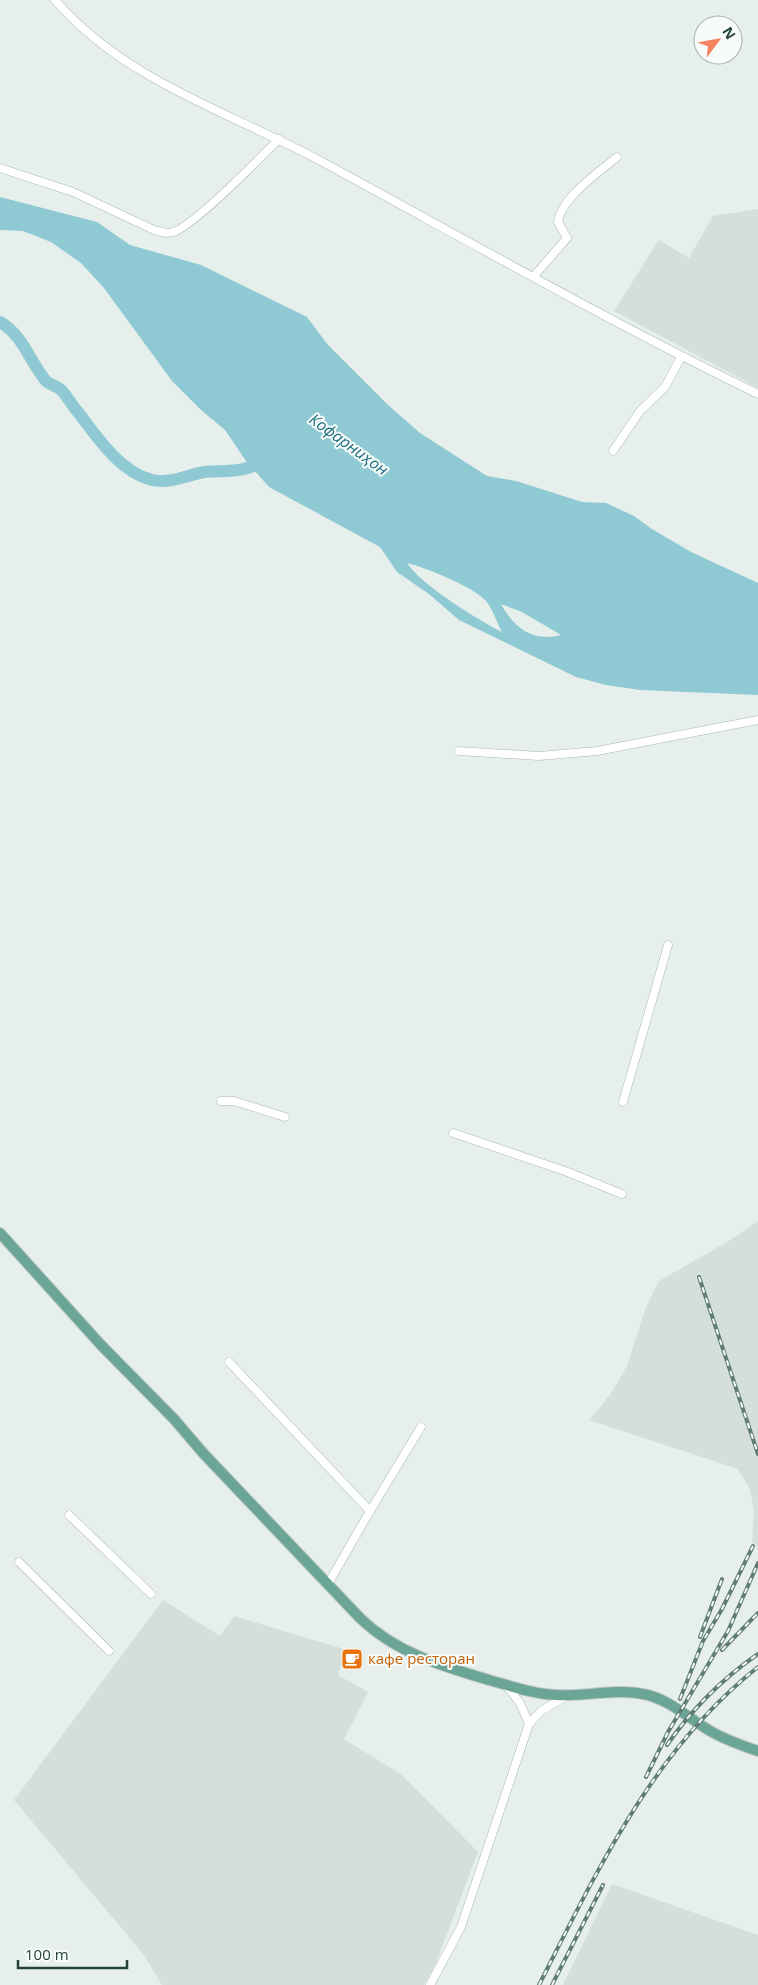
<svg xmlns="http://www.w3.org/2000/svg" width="758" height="1985" font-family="'Open Sans',sans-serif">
<rect width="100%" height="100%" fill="#e6efeb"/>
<g fill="#d4dfda">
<path d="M 758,209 L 758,388 L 614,311 L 659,240 L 689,258 L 713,216 Z"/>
<path d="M 758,1221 L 758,1546 L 752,1542 L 754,1512 L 750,1489 L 738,1469 L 589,1420 L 610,1395 L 627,1366 L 646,1307 L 659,1281 L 732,1239 Z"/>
<path d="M 163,1600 L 220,1636 L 234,1616 L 347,1650 L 338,1675 L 368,1692 L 344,1739 L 402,1775 L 478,1852 L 434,1968 L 424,1985 L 162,1985 L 144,1955 L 14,1800 Z"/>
<path d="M 612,1884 L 758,1935 L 758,1985 L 563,1985 Z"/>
</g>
<path fill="#8ec9d4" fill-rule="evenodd" d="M 0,197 L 97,222 L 130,245 L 201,265 L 307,317 L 328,345 L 388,405 L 420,433 L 487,476 L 516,481 L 582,502 L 606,503 L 634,516 L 652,529 L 691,552 L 758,583 L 758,695 L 640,690 L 606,685 L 576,677 L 459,620 L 429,594 L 397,572 L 380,547 L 269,487 L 246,461 L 225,430 L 201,410 L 172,381 L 104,288 L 81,263 L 51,242 L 23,231 L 0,230 ZM 407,563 C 425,567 473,587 485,600 C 492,607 497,623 502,632 C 478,620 420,584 407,563 ZM 501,604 L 522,612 L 561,635 C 533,642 515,629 501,604 Z"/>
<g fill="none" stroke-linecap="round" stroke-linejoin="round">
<path stroke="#8ec9d4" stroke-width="12" d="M 0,322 C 24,336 29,361 46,381 C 50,385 58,386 62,391 C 68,397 72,406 78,412 C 97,437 120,472 152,480 C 171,484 187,475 204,472 C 225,470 249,474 265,458"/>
<g stroke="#a8b8b2" stroke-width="9">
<g id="minor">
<path d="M 55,0 C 126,81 224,110 317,159 C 463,238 608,321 758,394"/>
<path d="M 0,168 L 73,192 L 154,230 C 161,232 166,234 173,232 C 193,227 261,157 279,139"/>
<path d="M 534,276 L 567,238 L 558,222 C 561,198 599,172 617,157"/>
<path d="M 613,451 L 640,411 L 665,387 L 681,357"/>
<path d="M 459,751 L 539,756 L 597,751 L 758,720"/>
<path d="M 221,1101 L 234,1101 L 285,1117"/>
<path d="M 623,1102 L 668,945"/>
<path d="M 453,1133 L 565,1171 L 622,1194"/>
<path d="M 229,1362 L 370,1511 L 421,1427"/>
<path d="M 69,1515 L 151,1594"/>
<path d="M 19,1562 L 109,1651"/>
<path d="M 328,1584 L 370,1511"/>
<path d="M 506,1685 L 520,1703 L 529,1724"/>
<path d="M 430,1985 L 461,1927 L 529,1724 L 541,1711 L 566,1696"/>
</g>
</g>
<g stroke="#c2cac8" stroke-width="12">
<path id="major" d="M 0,1233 L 101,1345 L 174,1419 L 203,1453 L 360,1618 C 396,1653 442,1666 489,1680 C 511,1686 533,1694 556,1695 C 584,1697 615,1688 643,1694 C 670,1699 689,1719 712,1732 C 726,1740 743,1746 758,1751"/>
</g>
<use href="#minor" stroke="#fff" stroke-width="8"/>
<use href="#major" stroke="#6aa596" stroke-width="10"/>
<g stroke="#5f7d75" stroke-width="4">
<g id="rail">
<path d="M 699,1277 L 758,1454"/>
<path d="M 700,1637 L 722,1579"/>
<path d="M 722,1650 L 758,1613"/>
<path d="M 680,1699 L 703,1641 L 722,1609 L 753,1546"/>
<path d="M 667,1745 C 692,1709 722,1679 758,1654"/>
<path d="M 646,1777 L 668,1732 L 728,1631 L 758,1563"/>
<path d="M 539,1985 C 598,1869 654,1749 758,1667"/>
<path d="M 552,1985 L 603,1885"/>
</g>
</g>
<use href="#rail" stroke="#f7fbf9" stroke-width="2" stroke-dasharray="5.5" stroke-linecap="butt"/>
</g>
<defs>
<g id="cafe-square" transform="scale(1.125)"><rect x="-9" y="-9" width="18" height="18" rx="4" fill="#e8710a" stroke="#f7fbf9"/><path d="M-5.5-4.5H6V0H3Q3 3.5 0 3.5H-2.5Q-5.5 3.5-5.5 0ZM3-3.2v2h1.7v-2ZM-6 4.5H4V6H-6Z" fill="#fff"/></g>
</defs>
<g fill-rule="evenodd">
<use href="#cafe-square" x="352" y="1659"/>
</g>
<g text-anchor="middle" stroke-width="4" stroke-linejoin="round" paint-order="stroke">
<g font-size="15" fill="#c56008" stroke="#f7fbf9" text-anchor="start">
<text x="368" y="1664">кафе ресторан</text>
</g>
<g font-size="16" font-style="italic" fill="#1c6f80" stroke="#f7fbf9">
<text transform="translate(349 444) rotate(36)" y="6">Кофарниҳон</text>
</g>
</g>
<g transform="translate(718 40) rotate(58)"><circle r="24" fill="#f7fbf9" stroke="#a3b1ad"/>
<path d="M0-4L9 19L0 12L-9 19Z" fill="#f4845f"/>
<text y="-8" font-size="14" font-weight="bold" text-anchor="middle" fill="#24423a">N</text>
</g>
<path d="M18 1960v8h109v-8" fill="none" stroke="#24423a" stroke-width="2.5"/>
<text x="25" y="1960" font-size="15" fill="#24423a" stroke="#f7fbf9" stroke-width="4" paint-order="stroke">100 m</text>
</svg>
